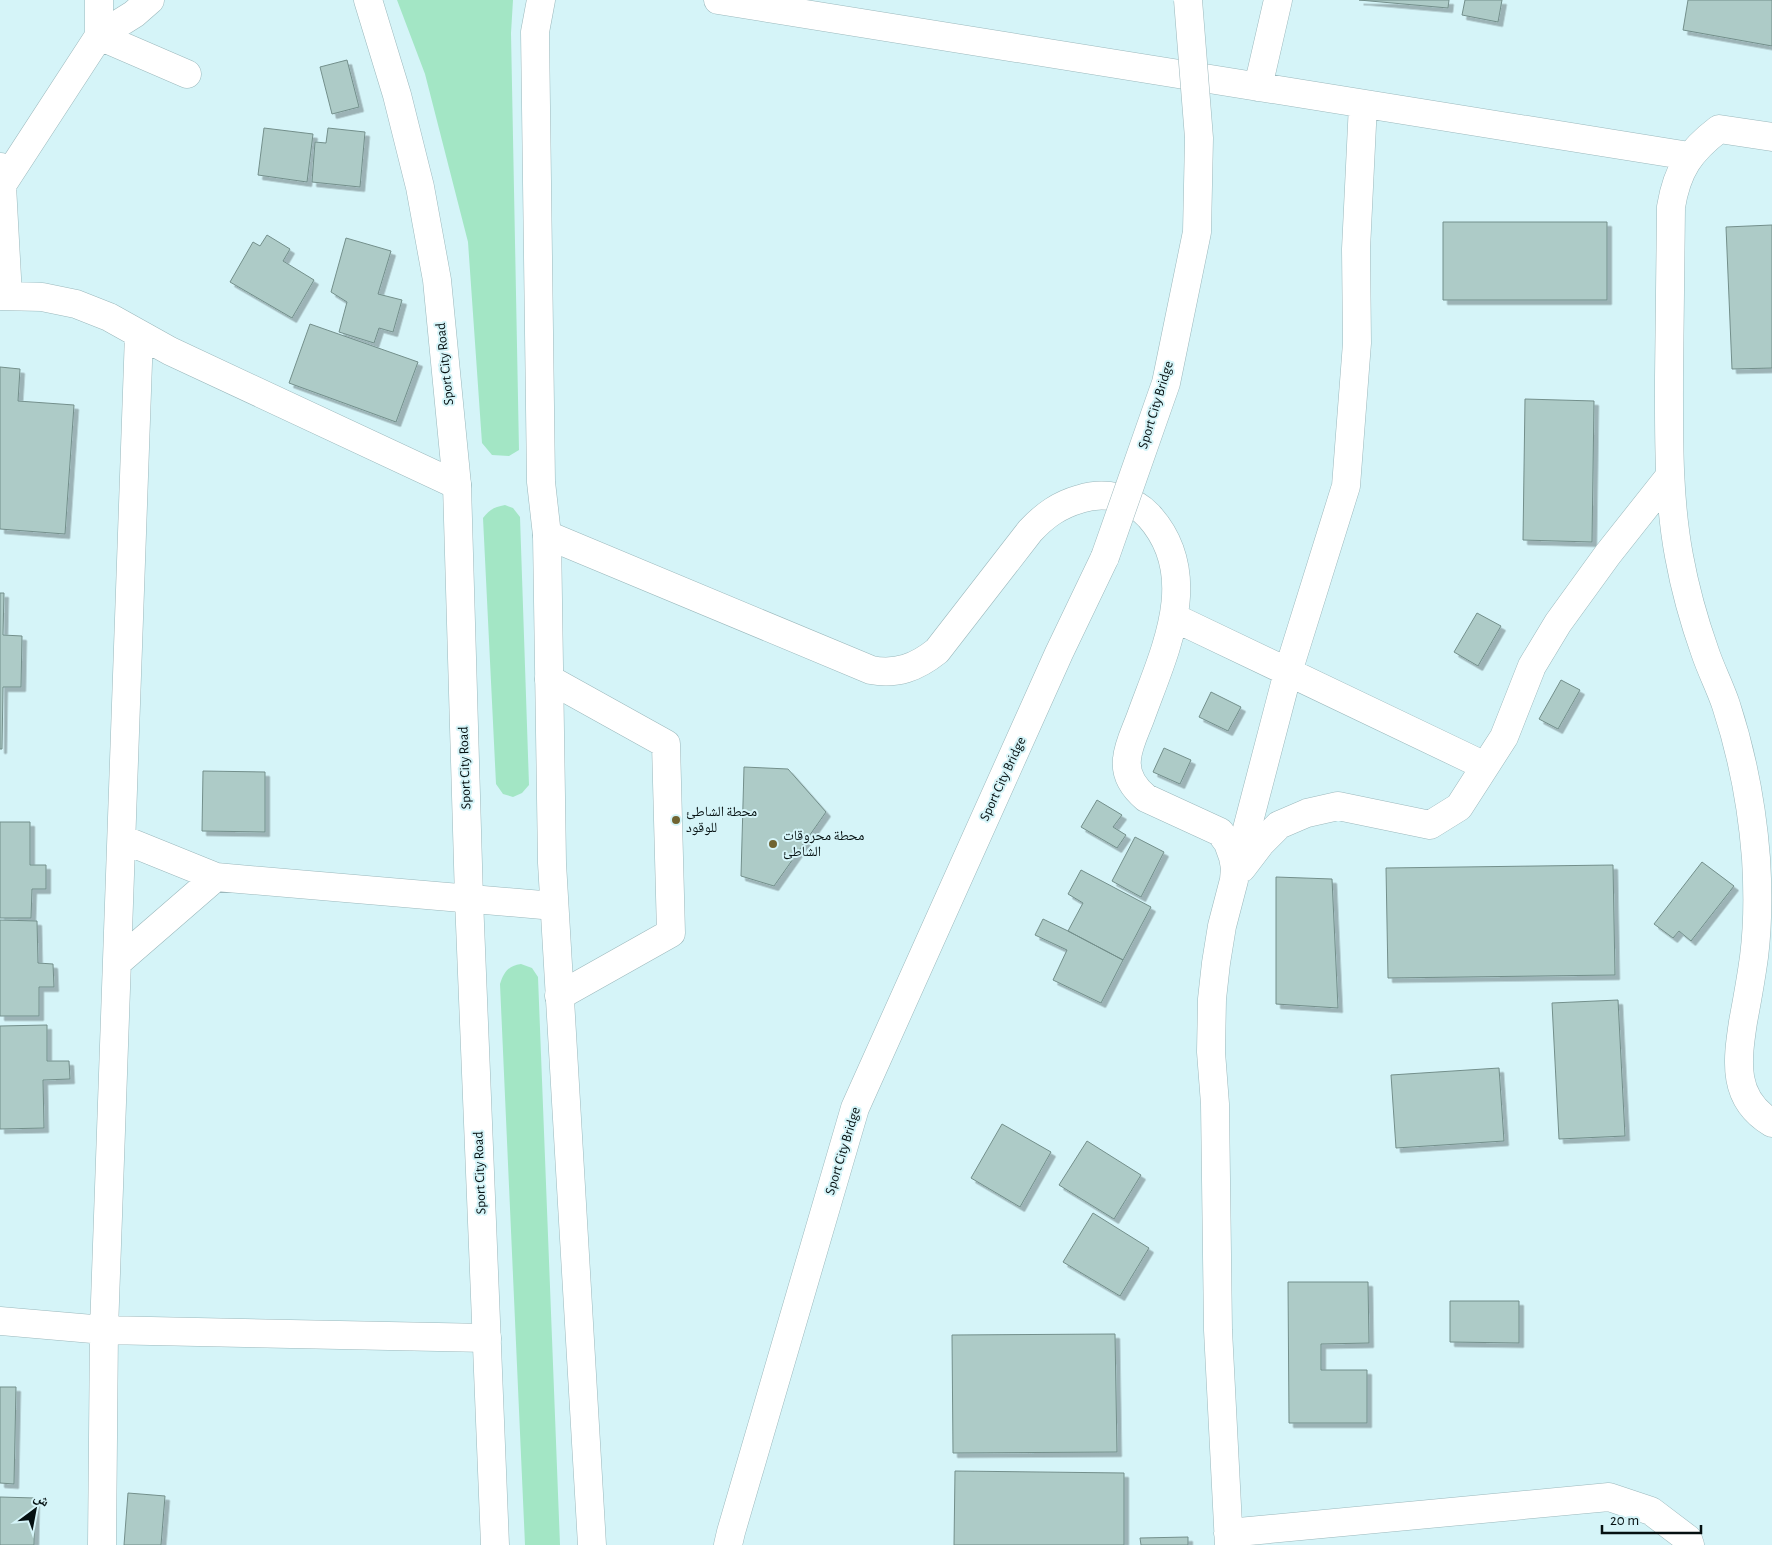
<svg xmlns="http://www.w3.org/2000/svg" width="1772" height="1545" font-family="'Alegreya Sans','Noto Naskh Arabic',sans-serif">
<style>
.green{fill:#a3e6c5}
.building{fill:#adcbc7;stroke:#738f8b;filter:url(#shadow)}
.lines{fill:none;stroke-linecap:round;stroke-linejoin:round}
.minor-casing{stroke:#9bb8bc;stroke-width:29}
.major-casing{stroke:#9bb8bc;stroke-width:29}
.minor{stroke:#fff;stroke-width:28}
.major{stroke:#fff;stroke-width:28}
.major-bridge-casing{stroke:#9bb8bc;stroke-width:29;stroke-linecap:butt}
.major-bridge{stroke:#fff;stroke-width:28}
.poi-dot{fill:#706431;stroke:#d5f4f8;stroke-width:2}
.labels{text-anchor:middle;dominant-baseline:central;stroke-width:4;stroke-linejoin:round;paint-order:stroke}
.street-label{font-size:14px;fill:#051011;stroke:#d5f4f8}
.poi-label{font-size:14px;fill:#051011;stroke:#d5f4f8;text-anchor:start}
</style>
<defs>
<filter id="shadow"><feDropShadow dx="4.5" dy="4.5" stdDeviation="0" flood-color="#0004"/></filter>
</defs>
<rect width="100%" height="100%" fill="#d5f4f8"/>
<path class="green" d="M397 0H513L511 33 519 450 509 456 492 455 482 443 468 242 425 74Z
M505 505 513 508 520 517 529 785 522 793 513 797 503 794 496 784 483 518C489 510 494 507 505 505Z
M521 964 532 968 538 977 560 1545H525L500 984C504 972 508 966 521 964Z"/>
<path class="building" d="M1359 0H1449L1448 8Z
M1465 0H1502L1498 22 1462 15Z
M1688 0H1772V46L1683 30Z
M347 60 359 107 332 114 320 67Z
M264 128 313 134 307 182 258 175Z
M328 128 365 132 360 187 312 182 315 142 326 143Z
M1443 222H1607V300H1443Z
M1772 225V368L1732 369 1726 227Z
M267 235 290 249 283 261 314 280 292 318 230 282 253 242 260 246Z
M346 238 391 251 378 294 402 300 393 332 379 328 374 343 339 332 347 302 331 292Z
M310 324 418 362 396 422 289 383Z
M0 367 20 369 18 401 74 405 65 534 0 529Z
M1525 399 1594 401 1592 542 1523 540Z
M0 593H4L3 635 22 636 21 687H3L2 749H0Z
M1477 613 1501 626 1478 666 1454 652Z
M1561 680 1580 690 1558 729 1539 719Z
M1211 692 1241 707 1228 731 1199 717Z
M1164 748 1191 760 1180 784 1153 772Z
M744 767 788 769 826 812 774 886 741 876Z
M203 771 265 772V832L202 831Z
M1097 800 1122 815 1113 827 1126 835 1117 848 1081 827Z
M0 822H30V865H46V889H32L31 918H0Z
M1135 837 1164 852 1141 897 1112 881Z
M1702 862 1734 886 1691 941 1679 931 1673 938 1654 924Z
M1613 865 1615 975 1388 978 1386 868Z
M1081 870 1151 907 1123 960 1068 931 1083 903 1068 894Z
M1276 877 1332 879 1338 1008 1276 1004Z
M1043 919 1068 931 1123 960 1101 1003 1053 980 1067 950 1035 935Z
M0 920 37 921 38 963 53 964 54 987H39V1016H0Z
M1618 1000 1625 1136 1559 1139 1552 1003Z
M47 1025V1061H69L70 1079 43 1080 44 1128 0 1129V1026Z
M1499 1068 1504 1141 1396 1148 1391 1075Z
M1002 1124 1051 1152 1020 1207 971 1178Z
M1087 1141 1141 1175 1114 1219 1059 1185Z
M1093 1213 1149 1248 1120 1296 1063 1262Z
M1288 1282H1368L1369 1343 1321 1344V1370H1367V1423H1289Z
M1450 1301H1519V1343L1450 1342Z
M1115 1334 1117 1452 953 1453 952 1335Z
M0 1387H16L14 1484 0 1483Z
M955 1471 1124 1473V1545H954Z
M128 1493 165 1496 161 1545H124Z
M0 1497 35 1498 34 1545H0Z
M1188 1537V1545H1141L1140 1538Z"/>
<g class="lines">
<defs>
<path id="minor" d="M99 0V36L187 74
M718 0 1689 156
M1258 87 1278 0
M1772 137 1719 129C1690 151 1677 170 1671 207 1670 264 1670 320 1669 377 1669 437 1668 497 1679 556 1685 589 1694 621 1705 652 1711 670 1720 687 1726 705 1742 754 1752 806 1756 858 1758 890 1758 925 1754 957 1751 979 1747 1001 1743 1022 1737 1062 1732 1099 1772 1123
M1 167 8 296
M2 185 99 36 134 14 150 0
M0 296 42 297 76 304 109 317 170 351 457 485
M547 535 871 670C897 675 917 667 937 651L1030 531C1045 515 1059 505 1080 499 1105 491 1131 497 1149 516 1203 576 1164 652 1141 716 1136 730 1128 745 1127 759 1125 776 1134 788 1146 798L1220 832 1228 843 1233 857 1235 868 1234 880 1222 926 1216 963 1212 999 1211 1052 1215 1104 1218 1330 1229 1545
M1175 618 1485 766
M549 679 666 744 671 933 559 996
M122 839 216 877 554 906
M1242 868 1261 843 1279 825 1307 813 1338 806 1430 825 1459 807 1504 737 1532 666 1558 623 1608 554 1669 477
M1236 871 1288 672 1346 486 1357 343 1356 249 1363 104
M118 962 216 877
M0 1321 104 1330 487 1338
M1228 1533 1609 1497 1651 1511 1688 1539 1690 1545
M102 1545 104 1330 139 334"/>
<path id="major" d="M368 0 397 95 420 187 437 280 457 485 469 899 495 1545
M541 0 535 32 541 482 547 535 552 863 592 1545
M728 1545 731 1532 855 1108 1059 653 1105 557"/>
</defs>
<use href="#minor" class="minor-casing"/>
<use href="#major" class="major-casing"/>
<use href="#minor" class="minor"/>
<use href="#major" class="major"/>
<defs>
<path id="major-bridge" d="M1105 557 1166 383 1197 232 1199 138 1188 0"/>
</defs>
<use href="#major-bridge" class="major-bridge-casing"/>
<use href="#major-bridge" class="major-bridge"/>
</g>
<g class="poi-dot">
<circle cx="676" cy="820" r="5"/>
<circle cx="773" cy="844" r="5"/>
</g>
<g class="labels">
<g class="street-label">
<text transform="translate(445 364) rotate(-96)">Sport City Road</text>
<text transform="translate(1156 405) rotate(-73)">Sport City Bridge</text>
<text transform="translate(465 768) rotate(-92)">Sport City Road</text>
<text transform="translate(1003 779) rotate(-65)">Sport City Bridge</text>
<text transform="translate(843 1151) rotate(-73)">Sport City Bridge</text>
<text transform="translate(480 1173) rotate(-92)">Sport City Road</text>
</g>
<g class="poi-label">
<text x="686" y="812">محطة الشاطئ<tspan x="686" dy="16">للوقود</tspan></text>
<text x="783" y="836">محطة محروقات<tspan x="783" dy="16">الشاطئ</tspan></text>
</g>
</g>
<g transform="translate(35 1510) rotate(32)" stroke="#d5f4f8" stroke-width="4" paint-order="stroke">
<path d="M0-4L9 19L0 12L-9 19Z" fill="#051011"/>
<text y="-8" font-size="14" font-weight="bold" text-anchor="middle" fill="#051011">ش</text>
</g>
<path d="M1602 1525v8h99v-8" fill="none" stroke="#051011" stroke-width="2.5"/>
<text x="1610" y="1525" font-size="15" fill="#051011" stroke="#d5f4f8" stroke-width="4" paint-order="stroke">20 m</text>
</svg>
